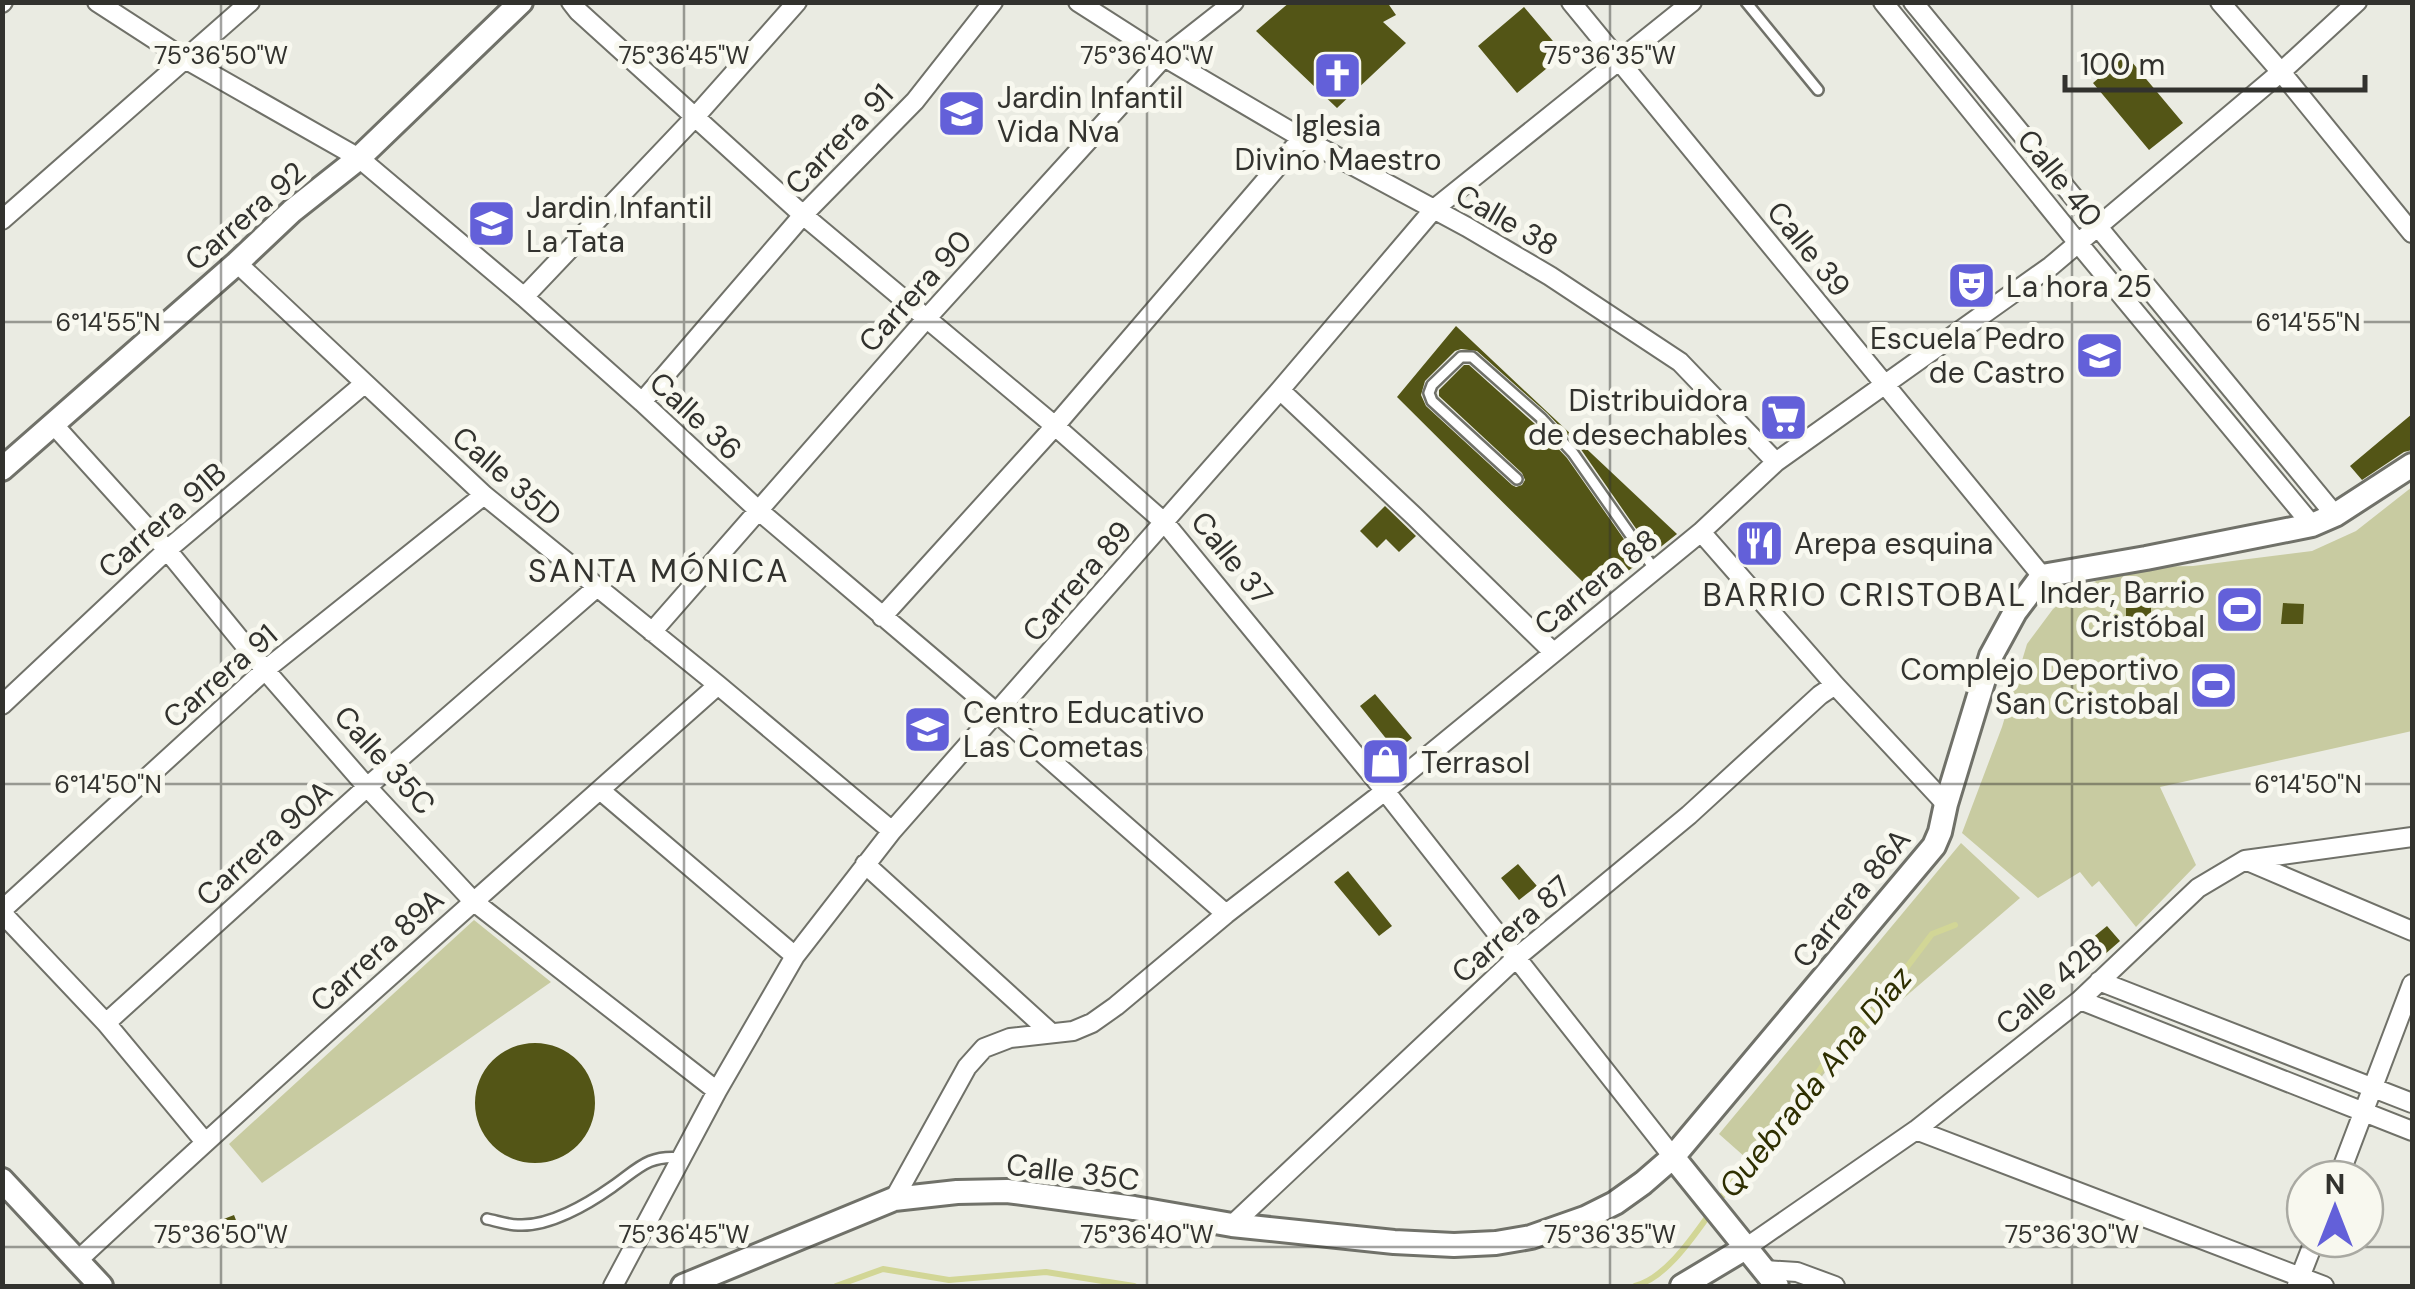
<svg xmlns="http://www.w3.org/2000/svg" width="2415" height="1289" font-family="'DM Sans',sans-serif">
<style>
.green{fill:#c8cba1}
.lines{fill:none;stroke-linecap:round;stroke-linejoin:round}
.stream{stroke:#d2d696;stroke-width:6}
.building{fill:#535516}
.service-casing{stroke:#707169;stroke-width:14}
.minor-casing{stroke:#707169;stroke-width:22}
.tertiary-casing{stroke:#707169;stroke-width:28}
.service{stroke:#fff;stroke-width:9}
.minor{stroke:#fff;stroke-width:18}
.tertiary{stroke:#fff;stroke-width:22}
.ticks{fill:none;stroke:#32322e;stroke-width:2.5;stroke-opacity:0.45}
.labels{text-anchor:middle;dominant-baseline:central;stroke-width:10;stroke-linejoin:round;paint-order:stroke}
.poi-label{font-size:30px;fill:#32322e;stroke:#f8f8ef;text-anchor:start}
.street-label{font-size:30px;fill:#32322e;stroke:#f8f8ef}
.neighbourhood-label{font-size:32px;letter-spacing:2.5px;fill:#32322e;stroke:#f8f8ef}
.water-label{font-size:32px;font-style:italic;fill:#2e2f00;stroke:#f8f8ef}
.ticks-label{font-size:25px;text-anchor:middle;fill:#32322e;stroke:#f8f8ef;stroke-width:10;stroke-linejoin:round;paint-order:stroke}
</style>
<rect width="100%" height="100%" fill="#eaebe2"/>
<path class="green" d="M2412 487V731L2160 787 2196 865 2136 927 2099 881 2092 887 2080 872 2038 898 1962 833 2002 727 2027 644 2053 609 2080 588 2117 572 2143 567 2193 566 2312 551 2356 531Z
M1961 843 2020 898 1839 1054 1754 1165 1719 1134Z
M474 920 551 982 262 1183 229 1144Z"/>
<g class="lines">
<path class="stream" d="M1718 1202 1741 1169 1790 1113 1835 1048 1872 1013 1932 934 1955 925
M836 1286 883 1269 949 1280 1046 1272 1134 1286
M1635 1286C1666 1278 1693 1237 1711 1212"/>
</g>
<path class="building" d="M1290 2H1387L1396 15 1383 22 1406 43 1337 108 1256 31Z
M1524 7 1564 54 1517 93 1478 46Z
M2126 55 2183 123 2149 150 2093 83Z
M1456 326 1677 534 1653 553 1580 448 1547 413 1477 351 1461 349 1455 351 1425 381 1421 395 1426 406 1512 485 1516 487 1522 485 1525 480 1522 473 1439 396V390L1464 365H1469L1535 424 1567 458 1640 562 1596 595 1397 397Z
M2412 414V450L2404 452 2362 480 2350 466Z
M1385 506 1416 536 1399 552 1386 539 1377 548 1360 531Z
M2283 603 2304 604 2303 624H2281Z
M2126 604H2151V638H2126Z
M1375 694 1412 738 1396 751 1360 706Z
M1518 864 1537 886 1519 900 1501 878Z
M1348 871 1392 926 1379 936 1334 882Z
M2107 926 2120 941 2104 955 2091 939Z
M475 1103a60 60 0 1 1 120 0a60 60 0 1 1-120 0Z
M234 1215 243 1238 225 1245 216 1222Z"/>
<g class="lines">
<defs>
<path id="service" d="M1746 2 1818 90
M1517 479 1432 401 1429 393 1432 385 1461 357H1472L1541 418 1573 453 1655 570
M487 1219C497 1221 508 1225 518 1225 549 1227 588 1204 612 1187 638 1169 648 1154 682 1158"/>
<path id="minor" d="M97 2 185 59 359 158 524 297 642 402 758 510 997 713 1226 914
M571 2 578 11 803 215 1055 426 1165 523 1385 791 1673 1157
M1078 2 1164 57 1302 138 1467 227 1550 276 1680 362 1776 462
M1571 2 2042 576
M1883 2 2078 243 2312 525
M1913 2 2335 515
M2220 2 2281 72 2412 233
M2 3 3 2
M2 220 250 2
M237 263 484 495 718 685 892 831
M524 297 695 117 797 2
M1280 390 1414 516 1553 652
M642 402 803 215 915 101 993 2
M53 424 167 550 265 670 367 787 473 901 717 1091
M1701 532 1835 685 1946 804
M882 617 1055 426 1302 138
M652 632 926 319 1164 57 1234 2
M2 705 167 550 364 384
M600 790 795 956
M2245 860 2412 931
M865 864 1050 1032
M2 910 265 670 484 495
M2 913 106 1023 205 1142
M2099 981 2412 1103
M2080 1000 2412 1131
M106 1023 367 787 596 588
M1916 1130 2324 1286
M2338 1179 2412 984
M894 1199 967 1067 984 1048 1010 1038 1073 1031 1092 1023 1116 1006 1226 914 1385 791 1701 532 1776 462 2051 266 2281 72 2357 2
M1232 1225 1516 958 1689 815 1820 695 1835 685
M1747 1247 1916 1130 2080 1000 2198 888 2245 860 2412 837
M77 1261C287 1065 503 876 718 685
M1764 1270 1797 1272 1835 1286
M2297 1285 2315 1239
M613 1286 717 1091 795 956 892 831 1280 390 1434 209 1692 2"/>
<path id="tertiary" d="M2 469 237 263 292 211 359 158 521 2
M1673 1157 1777 1286
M2 1180 101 1286
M683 1286 894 1199 957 1192 1007 1191 1134 1208 1232 1225 1394 1242 1454 1245 1496 1243 1531 1237 1585 1218 1615 1203 1643 1183 1673 1157 1934 846 1940 832 1946 804 1991 656 2015 612 2042 576 2146 558 2312 525 2335 515 2412 465
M1682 1286 1747 1247"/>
</defs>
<use href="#service" class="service-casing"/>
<use href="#minor" class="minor-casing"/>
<use href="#tertiary" class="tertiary-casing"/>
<use href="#service" class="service"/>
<use href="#minor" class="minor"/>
<use href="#tertiary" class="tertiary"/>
</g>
<path class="ticks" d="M221 2V1286M684 2V1286M1147 2V1286M1610 2V1286M2072 2V1286M2 322H2412M2 784H2412M2 1247H2412"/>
<defs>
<symbol id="church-square" viewBox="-11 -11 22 22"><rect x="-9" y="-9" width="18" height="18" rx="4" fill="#6360d9" stroke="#f8f8ef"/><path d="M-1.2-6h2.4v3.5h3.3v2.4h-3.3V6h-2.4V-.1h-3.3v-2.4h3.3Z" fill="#fff"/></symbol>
<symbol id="school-square" viewBox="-11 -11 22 22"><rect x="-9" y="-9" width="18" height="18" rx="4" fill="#6360d9" stroke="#f8f8ef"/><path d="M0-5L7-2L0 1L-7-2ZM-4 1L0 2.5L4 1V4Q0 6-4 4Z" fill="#fff"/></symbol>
<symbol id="theatre-square" viewBox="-11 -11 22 22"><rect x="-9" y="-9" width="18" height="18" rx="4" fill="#6360d9" stroke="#f8f8ef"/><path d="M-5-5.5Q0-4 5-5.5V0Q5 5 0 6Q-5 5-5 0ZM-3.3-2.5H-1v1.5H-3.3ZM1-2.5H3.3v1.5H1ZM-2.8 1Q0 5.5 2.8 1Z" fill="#fff"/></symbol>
<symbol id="supermarket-square" viewBox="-11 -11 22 22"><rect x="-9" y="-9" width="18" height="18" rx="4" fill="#6360d9" stroke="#f8f8ef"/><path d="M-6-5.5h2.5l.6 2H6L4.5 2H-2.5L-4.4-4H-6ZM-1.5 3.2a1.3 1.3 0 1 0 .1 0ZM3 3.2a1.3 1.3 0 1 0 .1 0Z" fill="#fff"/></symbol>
<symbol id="restaurant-square" viewBox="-11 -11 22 22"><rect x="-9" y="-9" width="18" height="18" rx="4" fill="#6360d9" stroke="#f8f8ef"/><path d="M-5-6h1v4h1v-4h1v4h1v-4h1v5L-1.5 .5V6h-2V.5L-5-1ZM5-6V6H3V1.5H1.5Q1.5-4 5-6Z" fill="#fff"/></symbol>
<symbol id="stadium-square" viewBox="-11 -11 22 22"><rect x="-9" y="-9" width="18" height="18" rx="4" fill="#6360d9" stroke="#f8f8ef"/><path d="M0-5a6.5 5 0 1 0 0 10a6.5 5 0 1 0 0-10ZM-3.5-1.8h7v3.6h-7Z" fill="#fff"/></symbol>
<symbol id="shop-square" viewBox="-11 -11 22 22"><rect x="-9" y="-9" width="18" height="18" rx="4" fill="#6360d9" stroke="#f8f8ef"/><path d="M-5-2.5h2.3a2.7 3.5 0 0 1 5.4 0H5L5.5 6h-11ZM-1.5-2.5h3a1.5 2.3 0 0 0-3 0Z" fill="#fff"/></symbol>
</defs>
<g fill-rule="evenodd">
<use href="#church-square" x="1310" y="48" width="55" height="55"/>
<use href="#school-square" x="934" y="86" width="55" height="55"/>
<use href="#school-square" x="464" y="196" width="55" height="55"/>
<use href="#theatre-square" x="1944" y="258" width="55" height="55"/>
<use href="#school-square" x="2072" y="328" width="55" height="55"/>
<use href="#supermarket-square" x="1756" y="390" width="55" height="55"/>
<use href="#restaurant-square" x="1732" y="516" width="55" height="55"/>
<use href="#stadium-square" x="2212" y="582" width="55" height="55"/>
<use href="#stadium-square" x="2186" y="658" width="55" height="55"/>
<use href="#school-square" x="900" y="702" width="55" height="55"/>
<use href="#shop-square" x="1358" y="734" width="55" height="55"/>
</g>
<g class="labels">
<g class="poi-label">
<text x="997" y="97">Jardin Infantil<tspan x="997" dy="34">Vida Nva</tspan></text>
<text x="1338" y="125" text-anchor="middle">Iglesia<tspan x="1338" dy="34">Divino Maestro</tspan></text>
<text x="526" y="207">Jardin Infantil<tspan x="526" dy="34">La Tata</tspan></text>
<text x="2006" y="286">La hora 25</text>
<text x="2065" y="338" text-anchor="end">Escuela Pedro<tspan x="2065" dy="34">de Castro</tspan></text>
<text x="1748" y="400" text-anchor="end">Distribuidora<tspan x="1748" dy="34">de desechables</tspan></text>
<text x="1794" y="543">Arepa esquina</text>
<text x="2205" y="592" text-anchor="end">Inder, Barrio<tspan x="2205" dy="34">Cristóbal</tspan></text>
<text x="2179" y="669" text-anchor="end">Complejo Deportivo<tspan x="2179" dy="34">San Cristobal</tspan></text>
<text x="963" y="712">Centro Educativo<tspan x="963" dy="34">Las Cometas</tspan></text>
<text x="1421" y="762">Terrasol</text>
</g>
<g class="street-label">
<text transform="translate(839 139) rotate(-46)">Carrera 91</text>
<text transform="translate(2060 178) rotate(51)">Calle 40</text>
<text transform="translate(245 216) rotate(-41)">Carrera 92</text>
<text transform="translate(1507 220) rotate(30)">Calle 38</text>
<text transform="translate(1809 249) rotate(51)">Calle 39</text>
<text transform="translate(915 291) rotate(-48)">Carrera 90</text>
<text transform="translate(696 416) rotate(43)">Calle 36</text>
<text transform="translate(507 476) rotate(41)">Calle 35D</text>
<text transform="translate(162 520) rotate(-41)">Carrera 91B</text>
<text transform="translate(1232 558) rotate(51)">Calle 37</text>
<text transform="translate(1077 581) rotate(-49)">Carrera 89</text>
<text transform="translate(1596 582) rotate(-39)">Carrera 88</text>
<text transform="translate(220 676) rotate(-41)">Carrera 91</text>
<text transform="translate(385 760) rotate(48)">Calle 35C</text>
<text transform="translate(264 843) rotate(-42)">Carrera 90A</text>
<text transform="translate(1851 898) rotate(-51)">Carrera 86A</text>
<text transform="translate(1511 929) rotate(-41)">Carrera 87</text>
<text transform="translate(377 950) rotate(-42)">Carrera 89A</text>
<text transform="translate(2049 986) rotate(-41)">Calle 42B</text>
<text transform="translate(1073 1172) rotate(7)">Calle 35C</text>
</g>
<g class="neighbourhood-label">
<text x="659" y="571">SANTA MÓNICA</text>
<text x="1865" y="595">BARRIO CRISTOBAL</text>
</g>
<g class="water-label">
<text transform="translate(1815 1082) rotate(-51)">Quebrada Ana Díaz</text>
</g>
</g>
<g class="ticks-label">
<text x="221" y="64">75°36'50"W</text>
<text x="684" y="64">75°36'45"W</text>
<text x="1147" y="64">75°36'40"W</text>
<text x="1610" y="64">75°36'35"W</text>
<text x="108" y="331">6°14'55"N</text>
<text x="2308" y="331">6°14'55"N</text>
<text x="108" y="793">6°14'50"N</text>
<text x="2308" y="793">6°14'50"N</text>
<text x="221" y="1243">75°36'50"W</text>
<text x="684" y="1243">75°36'45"W</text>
<text x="1147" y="1243">75°36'40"W</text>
<text x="1610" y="1243">75°36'35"W</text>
<text x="2072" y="1243">75°36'30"W</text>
</g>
<rect width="2415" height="1289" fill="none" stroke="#32322e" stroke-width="10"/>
<g transform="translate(2335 1209)"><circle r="48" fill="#f8f8ef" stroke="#a9a9a2" stroke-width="2.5"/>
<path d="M0-8L18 38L0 25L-18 38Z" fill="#6360d9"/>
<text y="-15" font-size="28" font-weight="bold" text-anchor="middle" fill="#32322e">N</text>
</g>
<path d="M2065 75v15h300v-15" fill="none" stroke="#32322e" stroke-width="5"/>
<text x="2080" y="75" font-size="30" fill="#32322e" stroke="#f8f8ef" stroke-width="8" paint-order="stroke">100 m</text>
</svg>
